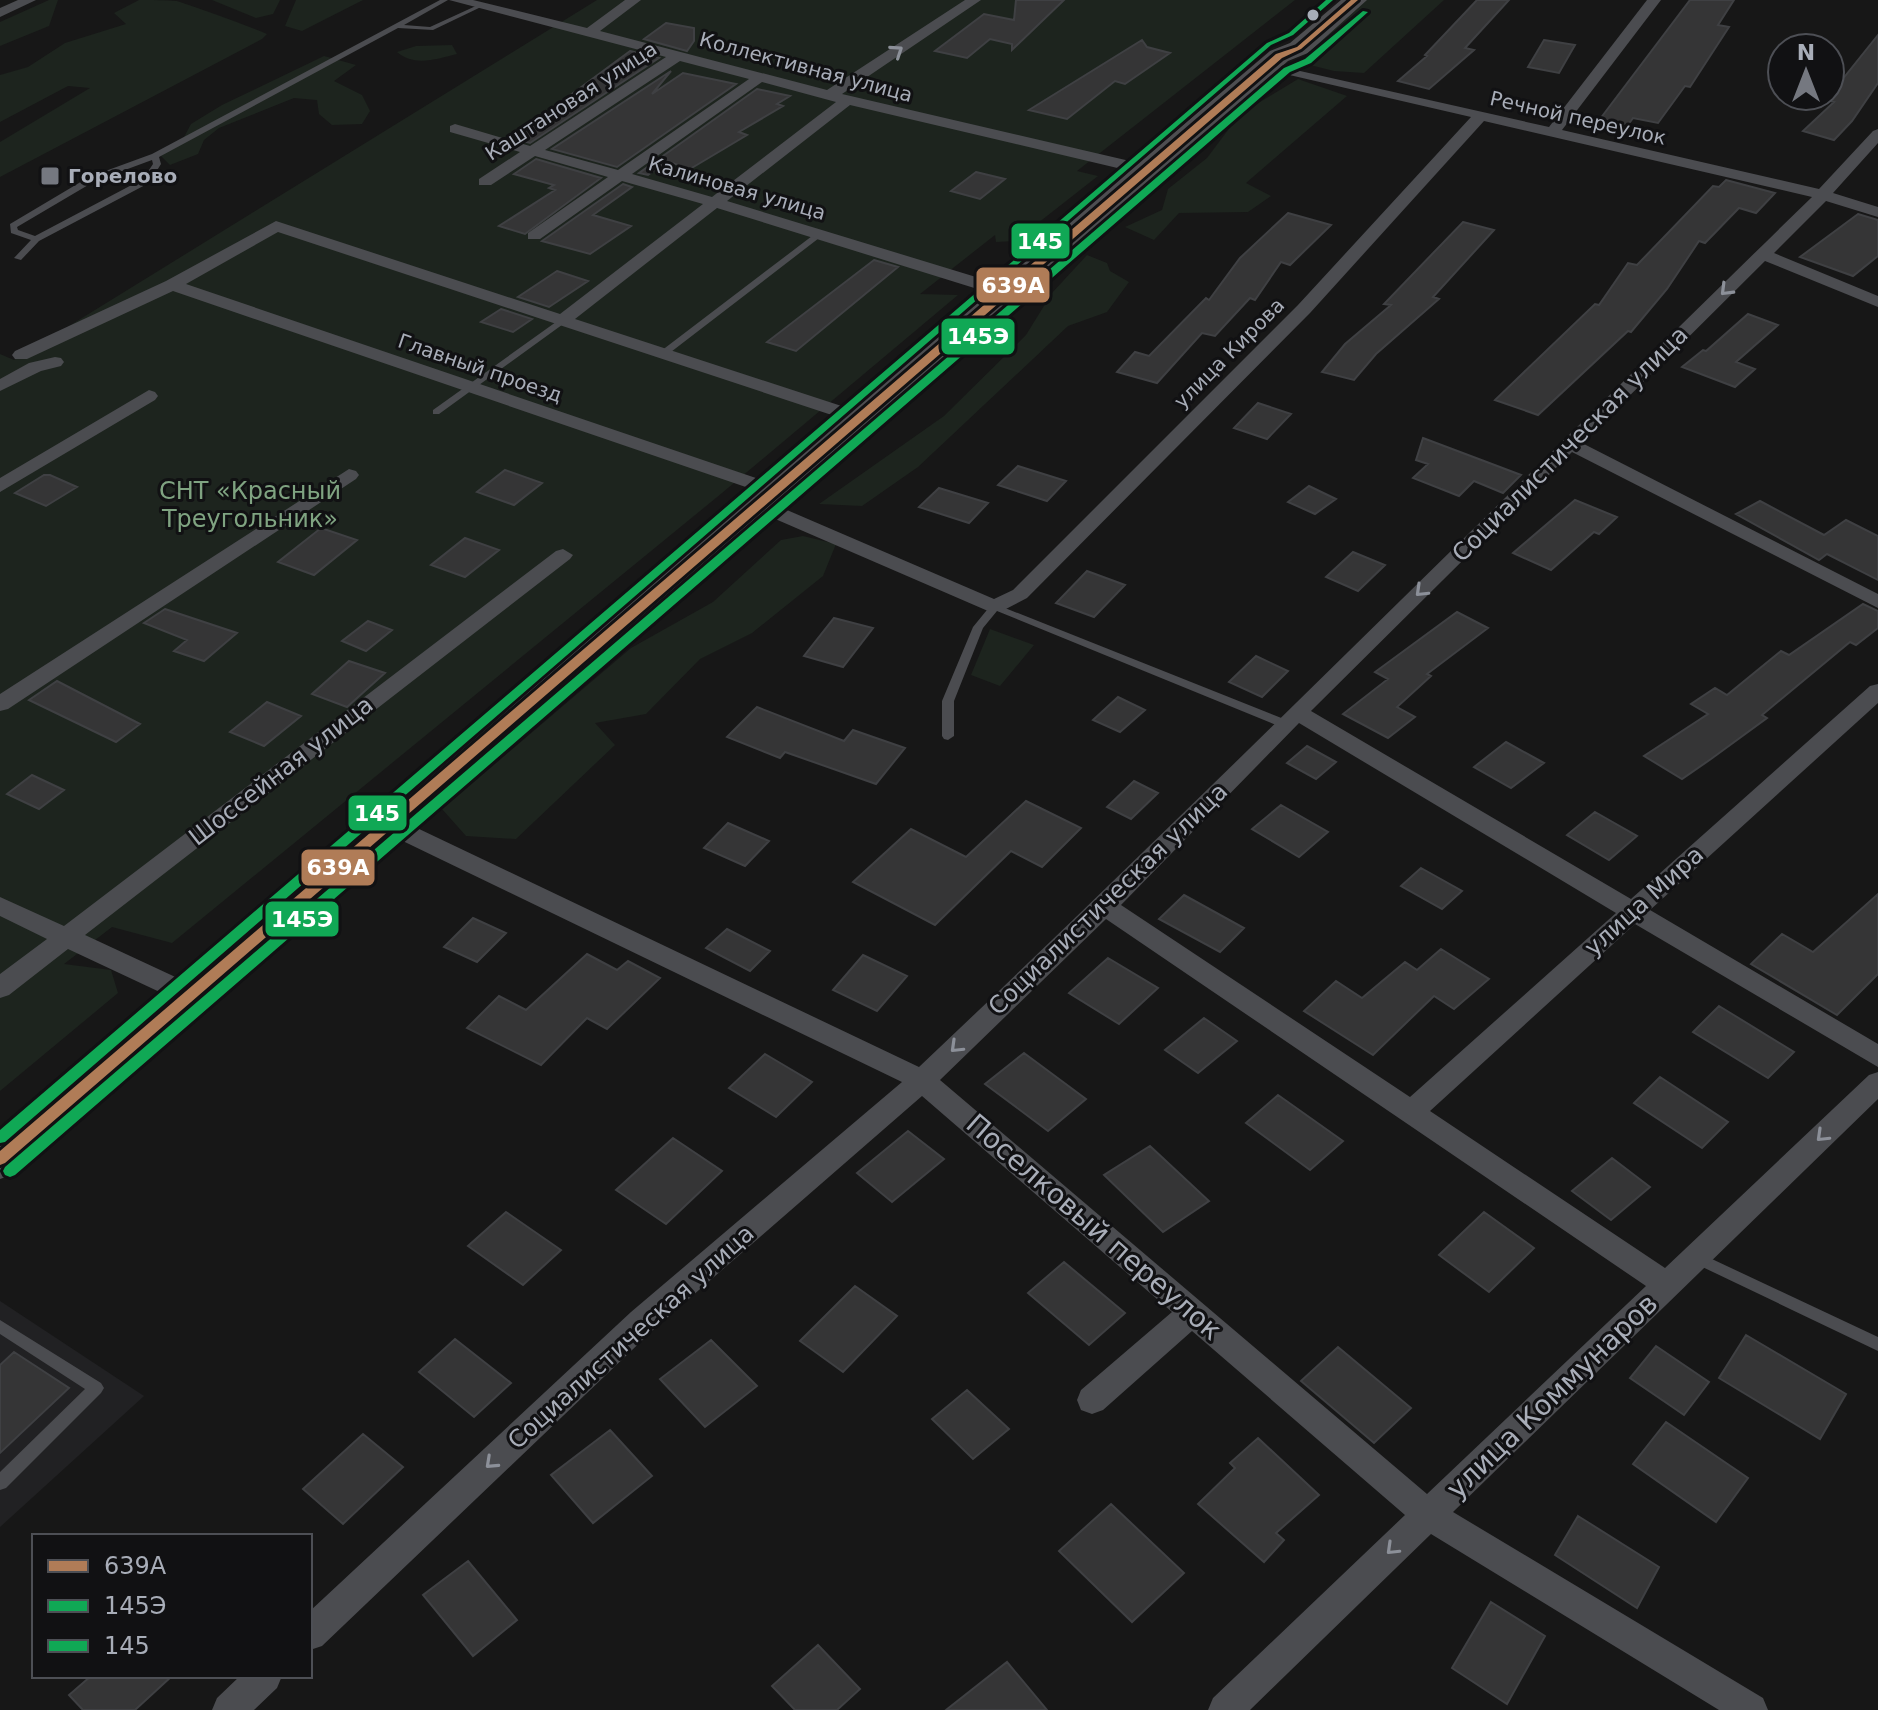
<svg xmlns="http://www.w3.org/2000/svg" width="1878" height="1710" font-family="'DejaVu Sans',sans-serif">
<style>
.built{fill:#212123}
.green{fill:#1d241e}
.building{fill:#353536;stroke:#3f4043;stroke-width:2}
.lines{fill:none;stroke-linecap:round;stroke-linejoin:round}
.lane{fill:#4b4c50;fill-rule:evenodd}
.street{fill:#4b4c50;fill-rule:evenodd}
.highway{fill:#4e4e51;fill-rule:evenodd}
.bus-1-casing{stroke:#111113;stroke-width:6}
.bus-2-casing{stroke:#111113;stroke-width:6}
.bus-3-casing{stroke:#111113;stroke-width:6}
.bus-1{fill:#b07c57;fill-rule:evenodd}
.bus-2{fill:#10a855;fill-rule:evenodd}
.bus-3{fill:#10a855;fill-rule:evenodd}
.oneway{stroke:#8c9099}
.bus-dot{fill:#a8adb8;stroke:#111113;stroke-width:3}
.poi-dot{fill:#757880;stroke:#111113;stroke-width:3}
.labels{text-anchor:middle;dominant-baseline:central;stroke-width:6;stroke-linejoin:round;paint-order:stroke}
.far-street-label{font-size:20px;fill:#a8adb8;stroke:#111113}
.far-poi-label{font-size:20px;font-weight:bold;fill:#a8adb8;stroke:#111113;text-anchor:start}
.street-label{font-size:24px;fill:#a8adb8;stroke:#111113}
.park-label{font-size:24px;fill:#7fa381;stroke:#111113}
.near-street-label{font-size:28px;fill:#a8adb8;stroke:#111113}
.line-badge{stroke:#111113;stroke-width:3}
.badge-label{font-size:22px;text-anchor:middle;font-weight:bold;fill:#fff}
</style>
<rect width="100%" height="100%" fill="#171717"/>
<path class="built" d="M0 1301 144 1396 0 1527Z"/>
<path class="green" d="M49 0H58L49 26 0 46V22Z
M139 0C151 0 167 0 177 1 207 11 238 22 267 34L262 39 0 177V142L90 88 68 86 0 122V75L28 67 65 43 126 24 114 13Z
M212 0H280L273 14 256 18Z
M296 0H363L302 31 285 26Z
M597 0H1295L1077 171 1098 176 1015 241 996 242 995 235 920 294 958 295 722 493 172 943 112 927 64 964 111 970 118 993 0 1091V354L14 360Z
M1366 0H1444L1364 73 1334 71 1310 65 1305 53Z
M452 45 457 54C437 59 414 67 397 52L416 46Z
M324 56 356 65 334 81 362 95 370 111 362 124 332 125 319 114 317 100 294 98 219 128 204 140 198 154 170 165 161 156 183 139 191 124 222 105Z
M1298 79 1347 96 1246 183 1271 196 1248 212 1179 213 1154 240 1125 227 1162 210 1168 189 1207 158 1240 114Z
M1087 255 1107 263 1110 271 1129 282 1107 312 1068 326 918 467 862 506 819 504 944 416 1026 335 1052 293Z
M803 536 836 544 823 576 752 633 700 659 646 714 595 723 615 745 516 839 466 836 442 809 631 648 713 602 781 540Z
M990 629 1034 645 1000 686 971 675Z"/>
<path class="building" d="M1016 0H1064L1012 50V44L990 39 967 58 935 51 984 14 1014 20Z
M1477 0H1509L1465 48 1474 50 1429 89 1398 81 1427 56 1425 55Z
M1690 0H1734L1718 25 1729 27 1690 87 1685 86 1658 123 1633 118 1628 125 1600 119Z
M666 23 694 28V41L687 51 644 39Z
M1878 35V83L1852 121 1834 140 1803 131 1834 102 1826 100Z
M1142 40 1147 47 1170 53 1125 84 1115 81 1067 119 1029 110Z
M1544 40 1575 45 1559 73 1528 67Z
M630 51 659 58 530 143 508 137 574 99 568 97Z
M671 71 652 94 683 73 736 84 617 167 552 149Z
M757 89 790 96 777 104 783 106 739 132 747 135 690 169 667 161 648 175 639 173Z
M536 159 601 178 525 234 499 226 555 190 549 188 554 185 514 174Z
M976 172 1005 179 980 199 951 191Z
M1726 180 1775 193 1756 213 1739 208 1705 243 1699 241 1667 289 1631 332 1628 331 1538 415 1495 400 1595 304 1599 305 1628 263 1637 265 1713 186 1719 187Z
M623 184 632 187 593 215 631 226 590 254 542 241Z
M1288 213 1331 225 1290 265 1281 262 1255 300 1250 298 1215 336 1202 333 1157 383 1117 372 1135 352 1149 356 1206 298 1209 300 1240 258Z
M1858 214 1878 220V256L1853 276 1800 257Z
M1463 222 1494 230 1433 297 1439 299 1376 354 1354 380 1322 372 1345 344 1391 305 1384 304Z
M874 260 898 267 796 351 767 342Z
M557 271 588 281 549 307 518 297Z
M501 309 532 319 513 332 481 322Z
M1748 314 1778 325 1736 362 1755 369 1735 387 1682 367 1703 350 1706 351Z
M1258 403 1291 414 1267 439 1234 428Z
M1423 438 1492 464 1521 475 1503 493 1474 481 1459 496 1413 478 1428 464 1416 460Z
M1018 466 1066 481 1047 501 998 485Z
M505 470 542 483 514 505 477 492Z
M44 475H50L77 487 46 506 15 493Z
M1309 486 1336 499 1315 514 1288 502Z
M939 488 988 503 969 523 919 507Z
M1575 500 1617 517 1599 534 1594 532 1551 570 1513 553Z
M1760 501 1824 535 1846 520 1878 536V580L1827 554 1819 560 1736 514Z
M321 528 357 540 314 575 278 562Z
M465 538 499 550 465 577 431 565Z
M1353 552 1385 565 1358 591 1326 577Z
M1087 571 1125 585 1094 617 1056 603Z
M1863 604 1878 611V628L1856 645 1850 642 1762 715 1767 718 1711 759 1682 779 1644 756 1708 714 1691 704 1715 688 1727 695 1781 651 1789 655Z
M165 609 237 633 204 661 174 651 187 640 144 623Z
M1457 612 1488 628 1427 674 1431 676 1397 707 1415 717 1388 738 1343 714 1388 679 1375 672Z
M834 618 873 628 843 667 804 656Z
M368 621 392 630 366 651 342 641Z
M1256 656 1288 671 1262 697 1229 682Z
M349 661 385 673 347 707 312 694Z
M57 681 140 724 116 742 29 700Z
M1118 697 1145 710 1120 732 1093 720Z
M267 702 301 716 264 746 230 732Z
M757 707 844 741 853 730 905 748 876 784 785 752 780 758 727 737Z
M1506 742 1544 763 1511 788 1474 767Z
M1307 746 1336 762 1316 779 1287 763Z
M32 775 64 790 39 809 7 794Z
M1134 781 1158 793 1131 819 1107 807Z
M1026 801 1081 828 1042 867 1011 851 935 925 853 882 911 829 966 857Z
M1281 805 1328 832 1299 857 1252 829Z
M1595 812 1637 836 1609 860 1567 835Z
M728 823 769 841 745 866 704 848Z
M1421 868 1462 891 1442 909 1401 886Z
M1878 894V974L1837 1015 1751 964 1782 934 1813 952Z
M1184 895 1244 928 1220 952 1159 919Z
M473 918 506 933 477 962 444 947Z
M727 929 770 951 750 971 706 948Z
M1441 949 1489 979 1454 1009 1434 996 1373 1055 1304 1011 1336 981 1362 998 1405 962 1417 970Z
M587 954 617 970 628 961 660 978 607 1029 587 1018 541 1065 467 1028 499 996 526 1010Z
M863 955 907 976 877 1011 833 990Z
M1108 958 1158 988 1119 1024 1069 993Z
M1719 1006 1794 1052 1768 1078 1693 1032Z
M1204 1018 1237 1041 1198 1073 1165 1050Z
M1024 1053 1086 1099 1048 1131 985 1084Z
M765 1054 812 1082 776 1117 729 1088Z
M1660 1077 1728 1122 1702 1148 1634 1103Z
M1278 1095 1343 1141 1310 1170 1246 1123Z
M908 1131 944 1159 892 1202 857 1173Z
M673 1138 722 1171 666 1224 616 1190Z
M1150 1146 1209 1201 1163 1232 1104 1175Z
M1612 1158 1650 1187 1611 1220 1572 1191Z
M506 1212 561 1250 523 1285 468 1246Z
M1484 1212 1534 1248 1489 1292 1439 1255Z
M1064 1262 1125 1313 1089 1345 1028 1293Z
M855 1286 897 1316 843 1372 800 1341Z
M1746 1335 1846 1394 1820 1439 1719 1378Z
M455 1339 511 1383 474 1417 419 1372Z
M711 1340 757 1386 705 1427 660 1379Z
M1656 1346 1709 1382 1684 1415 1630 1378Z
M1338 1347 1411 1408 1374 1443 1301 1381Z
M14 1352 69 1388 0 1453V1365Z
M967 1390 1009 1429 973 1459 932 1419Z
M1666 1422 1748 1478 1716 1522 1633 1464Z
M610 1430 652 1476 593 1523 551 1475Z
M363 1434 403 1467 343 1524 303 1489Z
M1258 1438 1319 1495 1276 1533 1284 1540 1264 1562 1198 1504 1235 1468 1230 1463Z
M1111 1504 1184 1573 1132 1622 1059 1551Z
M1578 1516 1659 1567 1637 1608 1555 1555Z
M468 1561 517 1620 473 1656 423 1595Z
M1491 1602 1545 1636 1507 1704 1452 1668Z
M818 1645 860 1689 837 1710H795L772 1686Z
M1007 1662 1047 1710H946Z
M91 1676H172L135 1710H83L69 1695Z"/>
<g class="lines">
<path class="lane" d="M440 0H448L404 25 430 27 478 5 483 6 433 30 398 28 159 157 161 164 149 183 39 241 21 260 14 258 31 240 11 233 10 224 89 177 152 154ZM152 160 153 164 143 179 35 236 18 230 17 227 95 181Z
M816 233 823 235 667 355H661V351Z
M563 317 566 318V322L439 414H433V410Z
M995 604 1289 721 1291 724 1289 727H1281L997 611 983 628 954 701V736L948 740 944 739 942 736V701L973 627 991 605Z
M1697 1252 1878 1337V1351L1692 1262 1690 1258 1692 1254Z
M0 1320 101 1383 104 1388 101 1393 6 1488 0 1490V1472L85 1389 0 1334Z"/>
<path class="street" d="M18 0H36L0 17V8Z
M449 0H473L587 28 625 0H641L600 31 827 90 965 0H981L842 94 1147 165 1155 170 1147 175 850 105 727 201 1012 288 1015 292 1012 296H1000L717 208 575 319 866 414 868 418 859 424 278 232 186 284 782 487 785 491 782 495 775 497 173 291 27 359H15L12 355 15 351 166 281 276 221 560 314 703 204 622 181 540 239H528V233L608 177 535 156 491 185H479V179L520 152 450 132V126L455 124 530 146 666 57ZM680 61 749 79 618 170 545 150ZM762 82 836 102 712 197 632 174Z
M1647 0H1661L1562 130 1819 189 1873 131 1878 129V143L1833 193 1878 207V217L1826 201 1774 253 1878 296V307L1765 261 1582 443 1878 594V608L1572 452 1311 711 1631 899 1870 686 1878 684V703L1650 910 1878 1044V1067L1635 924 1430 1111 1665 1268 1869 1075 1878 1072V1099L1453 1512 1763 1698 1768 1710H1719L1431 1534 1250 1710H1208L1213 1698 1405 1515 1192 1331 1103 1410 1092 1414 1081 1410 1077 1400 1081 1390 1172 1312 922 1096 653 1330 322 1646 310 1650V1611L631 1312 902 1082 380 830 376 824 380 818H396L919 1067C1220 782 1514 487 1812 197L1484 121 1310 313 1027 598 1002 611H988L752 509 749 505 759 499 766 501 994 599 1013 590 1298 305 1471 117 1264 69V63L1549 127ZM1299 723 1616 913 1410 1097 1121 905ZM1106 919 1646 1286 1427 1494 940 1080Z
M55 357 61 358 64 362 61 366 41 371 0 391V379L29 363Z
M149 390 155 392 158 396 155 400 0 492V478Z
M349 469 356 471 359 475 356 479 8 709 0 711V694Z
M563 549 573 555 570 559 85 935 199 988 203 995 199 1002 190 1005 181 1002 68 949 9 995 0 998V974L47 939 0 916V897L64 926 556 551Z
M240 1676H282L277 1688 254 1710H212L217 1698Z"/>
<path class="highway" d="M1341 0H1367L1308 53 1288 61 17 1173 0 1179V1131L1270 51 1290 43Z"/>
<defs>
<path id="bus-1" d="M1351 0H1358L1301 49 1282 58 5 1163 0 1165V1151L1276 54 1297 47Z"/>
<path id="bus-2" d="M1363 11 1368 12 1311 63 1290 72 15 1175 10 1177 5 1175 3 1171 5 1167 1284 68 1305 59Z"/>
<path id="bus-3" d="M1326 0H1333L1293 35 1271 45 5 1142 0 1143V1130L1267 43 1289 33Z"/>
</defs>
<use href="#bus-1" class="bus-1-casing"/>
<use href="#bus-2" class="bus-2-casing"/>
<use href="#bus-3" class="bus-3-casing"/>
<use href="#bus-1" class="bus-1"/>
<use href="#bus-2" class="bus-2"/>
<use href="#bus-3" class="bus-3"/>
</g>
<defs><path id="oneway-chevron" d="M-2-3.5L2.5 0L-2 3.5" fill="none" stroke-width="1.6" stroke-linecap="round" stroke-linejoin="round" transform="scale(2)"/></defs>
<g class="oneway">
<use href="#oneway-chevron" transform="translate(897 51) rotate(-34)"/>
<use href="#oneway-chevron" transform="translate(1726 290) rotate(135)"/>
<use href="#oneway-chevron" transform="translate(1421 591) rotate(136)"/>
<use href="#oneway-chevron" transform="translate(956 1047) rotate(136)"/>
<use href="#oneway-chevron" transform="translate(1822 1136) rotate(136)"/>
<use href="#oneway-chevron" transform="translate(491 1463) rotate(137)"/>
<use href="#oneway-chevron" transform="translate(1392 1549) rotate(136)"/>
</g>
<circle class="bus-dot" cx="1313" cy="15" r="7"/>
<rect class="poi-dot" x="40" y="166" width="20" height="20" rx="4"/>
<g class="labels">
<g class="far-street-label">
<text transform="translate(806 67) rotate(15)">Коллективная улица</text>
<text transform="translate(571 101) rotate(-33)">Каштановая улица</text>
<text transform="translate(1578 118) rotate(13)">Речной переулок</text>
<text transform="translate(737 188) rotate(16)">Калиновая улица</text>
<text transform="translate(1229 353) rotate(-45)">улица Кирова</text>
<text transform="translate(480 368) rotate(19)">Главный проезд</text>
</g>
<g class="far-poi-label">
<text x="68" y="176">Горелово</text>
</g>
<g class="street-label">
<text transform="translate(1570 444) rotate(-45)">Социалистическая улица</text>
<text transform="translate(281 771) rotate(-38)">Шоссейная улица</text>
<text transform="translate(1108 899) rotate(-44)">Социалистическая улица</text>
<text transform="translate(1644 901) rotate(-42)">улица Мира</text>
<text transform="translate(631 1337) rotate(-42)">Социалистическая улица</text>
</g>
<g class="park-label">
<text x="250" y="491">СНТ «Красный<tspan x="250" dy="28">Треугольник»</tspan></text>
</g>
<g class="near-street-label">
<text transform="translate(1094 1227) rotate(41)">Поселковый переулок</text>
<text transform="translate(1552 1396) rotate(-44)">улица Коммунаров</text>
</g>
</g>
<g class="line-badge">
<rect x="1010" y="222" width="61" height="38" rx="8" fill="#10a855"/>
<rect x="975" y="266" width="76" height="38" rx="8" fill="#b07c57"/>
<rect x="940" y="317" width="76" height="39" rx="8" fill="#10a855"/>
<rect x="347" y="794" width="61" height="38" rx="8" fill="#10a855"/>
<rect x="300" y="848" width="76" height="39" rx="8" fill="#b07c57"/>
<rect x="264" y="900" width="76" height="38" rx="8" fill="#10a855"/>
</g>
<g class="badge-label">
<text x="1040" y="249">145</text>
<text x="1013" y="293">639А</text>
<text x="978" y="344">145Э</text>
<text x="377" y="821">145</text>
<text x="338" y="875">639А</text>
<text x="302" y="927">145Э</text>
</g>
<rect x="32" y="1534" width="280" height="144" fill="#111113" stroke="#4d4f55" stroke-width="2"/>
<rect x="48" y="1560" width="40" height="12" fill="#b07c57" stroke="#4d4f55" stroke-width="2"/>
<text x="104" y="1574" font-size="24" fill="#a8adb8">639А</text>
<rect x="48" y="1600" width="40" height="12" fill="#10a855" stroke="#4d4f55" stroke-width="2"/>
<text x="104" y="1614" font-size="24" fill="#a8adb8">145Э</text>
<rect x="48" y="1640" width="40" height="12" fill="#10a855" stroke="#4d4f55" stroke-width="2"/>
<text x="104" y="1654" font-size="24" fill="#a8adb8">145</text>
<g transform="translate(1806 72)"><circle r="38" fill="#111113" stroke="#4d4f55" stroke-width="2"/>
<path d="M0-6L14 30L0 20L-14 30Z" fill="#757880"/>
<text y="-12" font-size="22" font-weight="bold" text-anchor="middle" fill="#a8adb8">N</text>
</g>
</svg>
